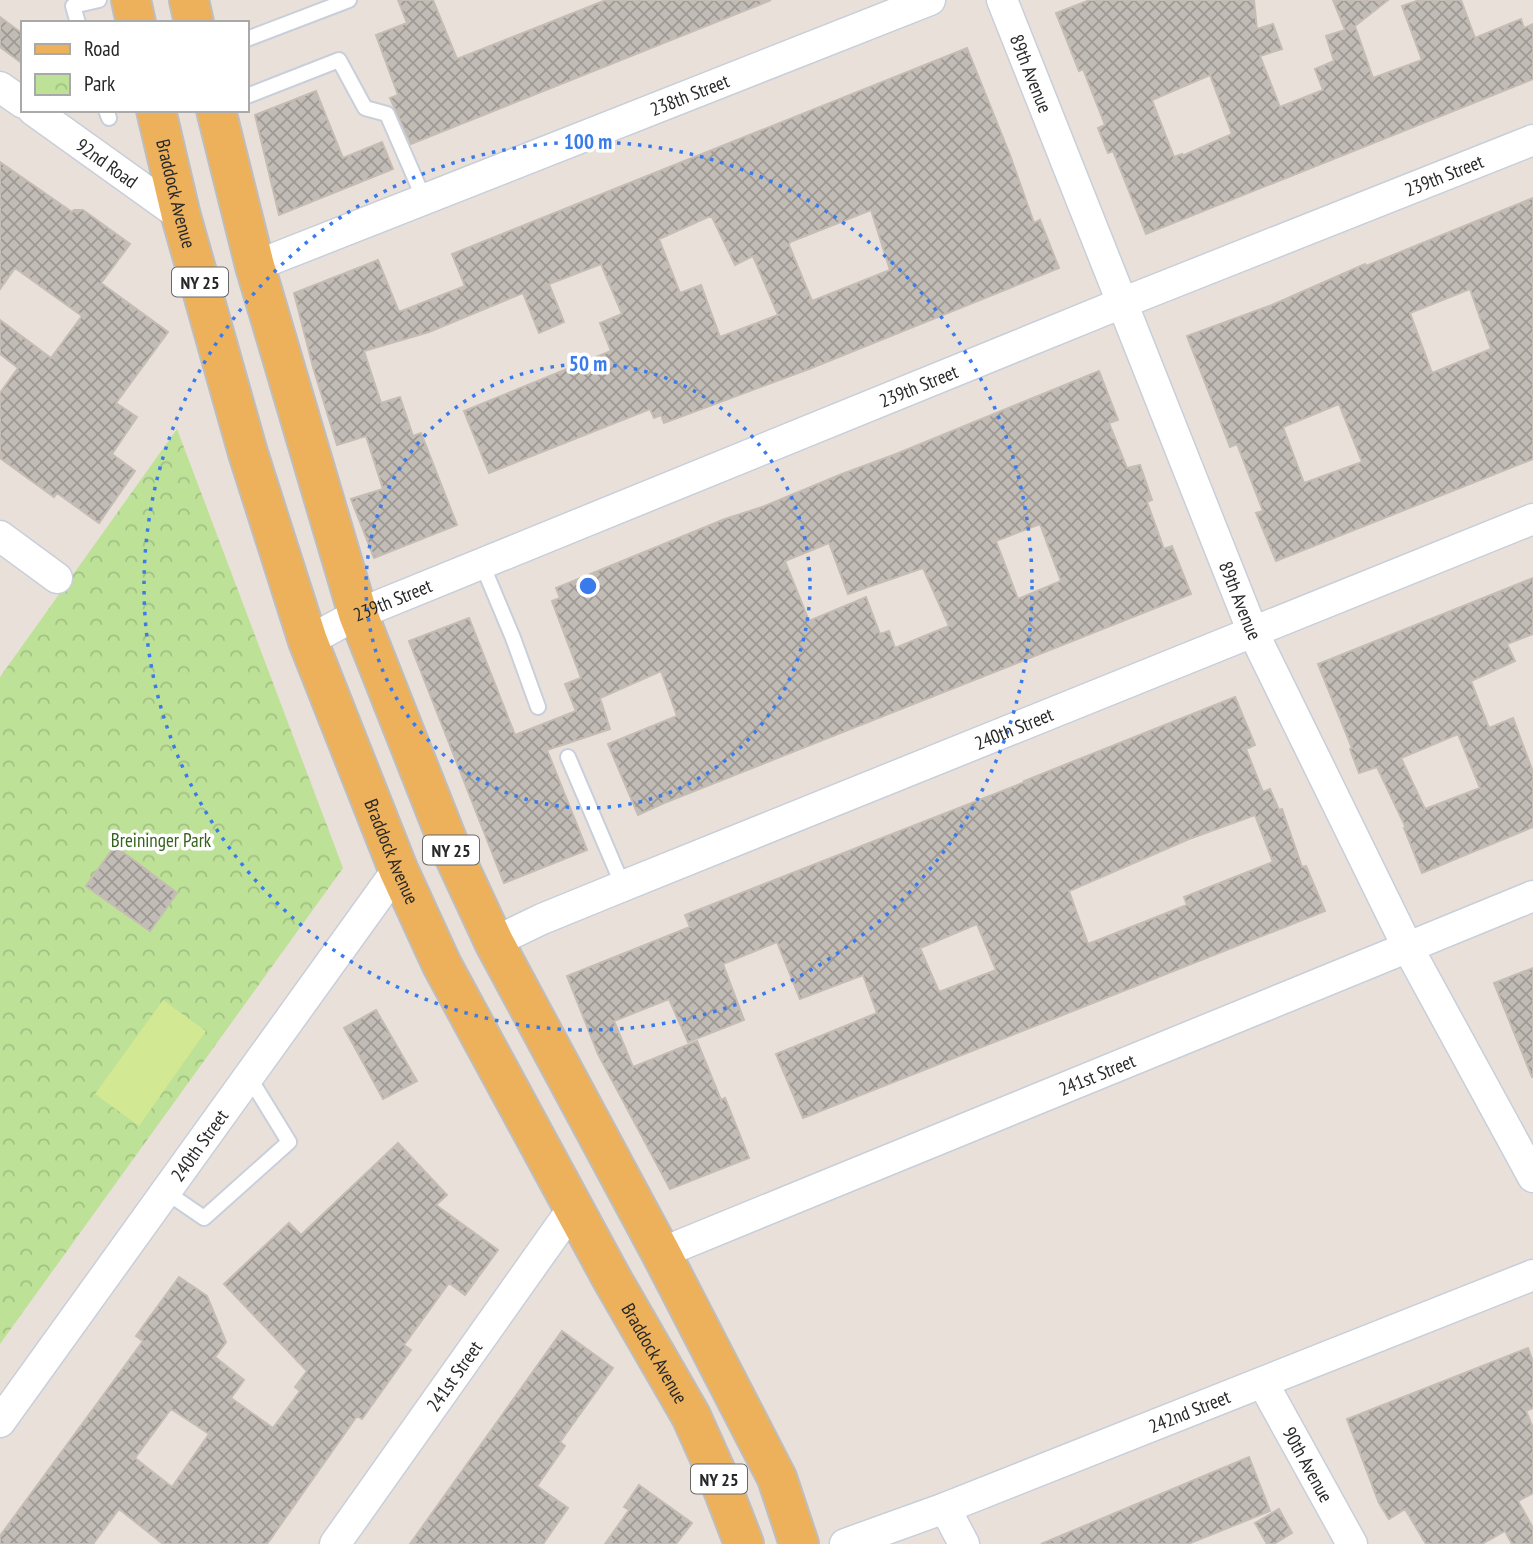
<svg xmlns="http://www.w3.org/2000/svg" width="1533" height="1544" font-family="'PT Sans Narrow',sans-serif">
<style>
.park{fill:url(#park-crowns)}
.pitch{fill:#d3e892}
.building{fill:url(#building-cross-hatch);stroke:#c5bcb4;stroke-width:2;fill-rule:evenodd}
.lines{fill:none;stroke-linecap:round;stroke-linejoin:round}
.lane-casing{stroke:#c8cfda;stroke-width:18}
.street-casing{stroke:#c8cfda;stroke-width:33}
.primary-casing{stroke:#bebebe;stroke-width:42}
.lane{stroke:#fff;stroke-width:14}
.street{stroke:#fff;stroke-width:30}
.primary{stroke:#edb15c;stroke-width:38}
.ring{fill:none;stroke:#3a7bec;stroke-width:3.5;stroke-dasharray:3.5 7}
.labels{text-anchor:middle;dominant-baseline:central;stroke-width:7;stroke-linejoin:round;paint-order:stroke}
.shield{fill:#fff;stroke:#686868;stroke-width:2}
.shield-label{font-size:18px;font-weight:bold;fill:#282828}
.street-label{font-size:19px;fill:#282828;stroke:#fff}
.park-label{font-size:19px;fill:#36631b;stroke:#fff}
.centre{fill:#3a7bec;stroke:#fff;stroke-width:3.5}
.ring-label{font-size:21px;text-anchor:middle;font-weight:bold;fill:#3a7bec;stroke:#fff;stroke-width:7;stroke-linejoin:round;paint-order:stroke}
</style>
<defs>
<pattern id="park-crowns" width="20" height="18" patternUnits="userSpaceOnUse" patternTransform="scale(1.75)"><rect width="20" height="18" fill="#bde197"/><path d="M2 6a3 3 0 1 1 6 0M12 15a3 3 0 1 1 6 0" fill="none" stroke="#a2c182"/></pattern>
<pattern id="building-cross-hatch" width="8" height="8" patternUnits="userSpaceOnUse" patternTransform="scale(1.75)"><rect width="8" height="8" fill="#c2bcb6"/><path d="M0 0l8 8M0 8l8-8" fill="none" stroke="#9e9994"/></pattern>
</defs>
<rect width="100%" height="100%" fill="#eae0da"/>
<path class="park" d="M177 429 343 868 0 1344V677Z"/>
<path class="pitch" d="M163 1000 206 1031 139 1126 95 1094Z"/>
<path class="building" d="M398 0H433L457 59 606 0H771L411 144 390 98 398 95 376 35 407 23Z
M1090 0H1254L1257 29 1273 24 1282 49 1260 56 1280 107 1323 90 1315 69 1334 61 1326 36 1345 30 1333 0H1388L1355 26 1373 78 1422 60 1402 6 1419 0H1461L1475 38 1521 19 1524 28 1533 24V79L1146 234 1113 151 1108 153 1098 128 1105 125 1083 69 1079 71 1056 13ZM1210 75 1232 134 1182 156V154L1174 157 1152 100Z
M0 17 23 34V64L0 47Z
M967 48 1010 155 1034 223 1040 220 1059 268 809 369 664 423 661 415 654 418 650 409 489 473 464 411 611 351 600 323 622 314 601 264 549 284 564 322 539 333 523 293 429 332 364 351 381 403 400 397 413 436 421 433 457 525 374 558 351 499 383 489 366 436 337 445 313 367 294 293 378 260 399 312 465 286 452 254ZM871 210 890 270 812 301 789 245 790 242ZM708 217H712L735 265 753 256 778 315 720 337 701 285 680 293 659 239Z
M316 91 343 158 382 142 393 169 279 215 255 115Z
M0 162 72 212 74 210H83L130 244 101 283 168 332 116 403 137 417 112 454 135 471 99 523 57 493 54 497 0 458V393L18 368 0 354V320L51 358 82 316 15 268 0 289Z
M1533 198V459L1276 561 1256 513 1263 511 1237 444 1230 447 1187 336 1272 305 1365 264 1366 266ZM1470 289 1491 349 1432 373 1410 313ZM1339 404 1362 462 1304 483 1283 427Z
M1099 371 1118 420 1109 423 1127 468 1140 465 1152 500 1147 502 1164 549 1172 546 1191 594 664 803 638 815 608 744 677 716 661 671 600 698 610 729 547 750 587 850 504 883 409 641 469 618 515 735 576 711 565 684 581 678 552 601 560 598 556 588 725 519 762 507 842 474 896 454ZM1040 524 1061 581 1018 599 996 541ZM829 543 848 594 923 568 949 626 895 648 889 631 880 634 866 597 809 621 785 561Z
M1533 578V634L1507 644 1515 661 1471 681 1489 728 1513 718 1533 772V827L1422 873 1404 828H1406L1377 767 1359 773 1350 749 1352 748 1318 664ZM1458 734 1480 788 1425 809 1401 758Z
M1235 697 1255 745 1246 749 1263 792 1270 789 1279 810 1282 809 1302 867 1306 866 1325 911 803 1118 776 1054 877 1013 863 975 800 999 777 942 723 964 744 1020 688 1042 669 999 614 1021 633 1067 697 1041 721 1100 725 1098 749 1158 670 1189 598 1054 567 976 690 927 685 915 1025 782 1024 781ZM1255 815 1273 862 1184 897 1187 905 1088 944 1069 891 1189 839ZM977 924 996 970 939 992 920 948Z
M115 846 177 893 150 931 86 886Z
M1533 968V1077H1532L1494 983Z
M376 1010 417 1081 383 1099 344 1028Z
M398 1143 447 1195 436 1205 498 1250 465 1295 449 1283 404 1345 411 1350 362 1419 357 1416 267 1544H163L119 1509 93 1544H0V1536L143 1341 136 1336 179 1277 207 1296 226 1342 215 1357 244 1380 231 1398 273 1428 300 1391 295 1387 307 1371 224 1284 289 1223 301 1235ZM171 1409 209 1434 172 1487 135 1458Z
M562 1331 613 1368 560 1442 565 1446 537 1486 568 1508 543 1544H410Z
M1528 1348 1533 1362V1408L1526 1411 1533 1428V1493L1518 1501 1533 1528V1544H1512L1505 1531 1482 1544H1426L1405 1509 1389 1519 1379 1503 1347 1419Z
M1249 1457 1270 1511 1188 1544H1041Z
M639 1485 692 1523 676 1544H605L629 1510 624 1507Z
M1279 1509 1292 1533 1274 1544H1267L1255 1523Z"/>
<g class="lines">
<defs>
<path id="lane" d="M78 23 73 6 99 0
M247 39 349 0
M247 96 339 60 365 108 387 114 424 199
M106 110 109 118
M482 564 513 638 538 707
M568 757 623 886
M166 1192 204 1218 289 1142 249 1077"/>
<g id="street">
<path id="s1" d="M1002 0 1252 630 1407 946 1533 1177"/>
<path d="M0 87 23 103"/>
<path id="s2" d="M33 110 181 216"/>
<path id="s3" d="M255 266 930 0"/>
<path d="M0 536 57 578"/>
<path id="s4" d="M308 641 358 614 1122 303 1533 140"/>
<path id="s5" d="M494 942 542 919 623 886 1533 519"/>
<path id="s6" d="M661 1253 1533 896"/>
<path id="s7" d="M1263 1383 1352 1544"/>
<path id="s8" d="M0 1422 398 869"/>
<path d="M945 1508 964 1544"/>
<path id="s9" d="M335 1544 573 1208"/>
<path id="s10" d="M845 1544 945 1508 1533 1275"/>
</g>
<g id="primary">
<path d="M131 0 136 23"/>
<path d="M189 0 194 23"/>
<path id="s11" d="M156 110 181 216 248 453 308 641 398 869 442 965 612 1279 691 1416 717 1474 744 1544"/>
<path d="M216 110 255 266 358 614 450 847 494 942 661 1253 777 1478 799 1544"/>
</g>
</defs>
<use href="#lane" class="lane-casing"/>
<use href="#street" class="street-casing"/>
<use href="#primary" class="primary-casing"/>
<use href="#lane" class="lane"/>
<use href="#street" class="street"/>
<use href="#primary" class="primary"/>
</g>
<g class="ring">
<circle cx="588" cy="586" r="222"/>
<circle cx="588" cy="586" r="444"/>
</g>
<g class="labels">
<g class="shield">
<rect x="172" y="267.5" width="56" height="29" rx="5"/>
<rect x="423" y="835.5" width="56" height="29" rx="5"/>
<rect x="691" y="1464.5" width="56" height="29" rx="5"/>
</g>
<g class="shield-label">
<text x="200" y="282">NY 25</text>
<text x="451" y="850">NY 25</text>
<text x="719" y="1479">NY 25</text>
</g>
<g class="street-label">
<text stroke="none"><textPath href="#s1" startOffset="79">89th Avenue</textPath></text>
<text stroke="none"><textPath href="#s3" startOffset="467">238th Street</textPath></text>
<text stroke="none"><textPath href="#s2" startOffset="91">92nd Road</textPath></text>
<text stroke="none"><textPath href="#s4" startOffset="1228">239th Street</textPath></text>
<text stroke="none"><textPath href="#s11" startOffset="86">Braddock Avenue</textPath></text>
<text stroke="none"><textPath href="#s4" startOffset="662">239th Street</textPath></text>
<text stroke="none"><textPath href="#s4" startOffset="94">239th Street</textPath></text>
<text stroke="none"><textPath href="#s1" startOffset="646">89th Avenue</textPath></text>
<text stroke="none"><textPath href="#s5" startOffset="562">240th Street</textPath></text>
<text stroke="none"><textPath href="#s11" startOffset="779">Braddock Avenue</textPath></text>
<text stroke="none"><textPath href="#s6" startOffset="471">241st Street</textPath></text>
<text stroke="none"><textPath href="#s8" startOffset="341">240th Street</textPath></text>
<text stroke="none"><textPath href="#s11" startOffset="1346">Braddock Avenue</textPath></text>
<text stroke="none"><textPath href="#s9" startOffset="206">241st Street</textPath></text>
<text stroke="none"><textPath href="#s10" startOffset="369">242nd Street</textPath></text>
<text stroke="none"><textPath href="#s7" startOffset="93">90th Avenue</textPath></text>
</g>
<g class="park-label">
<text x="161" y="840">Breininger Park</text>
</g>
</g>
<circle cx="588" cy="586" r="10" class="centre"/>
<g class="ring-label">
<text x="588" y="149">100 m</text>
<text x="588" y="371">50 m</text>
</g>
<rect x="21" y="21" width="228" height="91" fill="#ffffff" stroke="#a9a9a9" stroke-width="2"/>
<rect x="35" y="44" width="35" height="10" fill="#edb15c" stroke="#a9a9a9" stroke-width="2"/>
<text x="84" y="56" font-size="21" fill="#282828">Road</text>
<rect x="35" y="74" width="35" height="21" fill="url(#park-crowns)" stroke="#a9a9a9" stroke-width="2"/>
<text x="84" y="91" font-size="21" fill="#282828">Park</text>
</svg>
